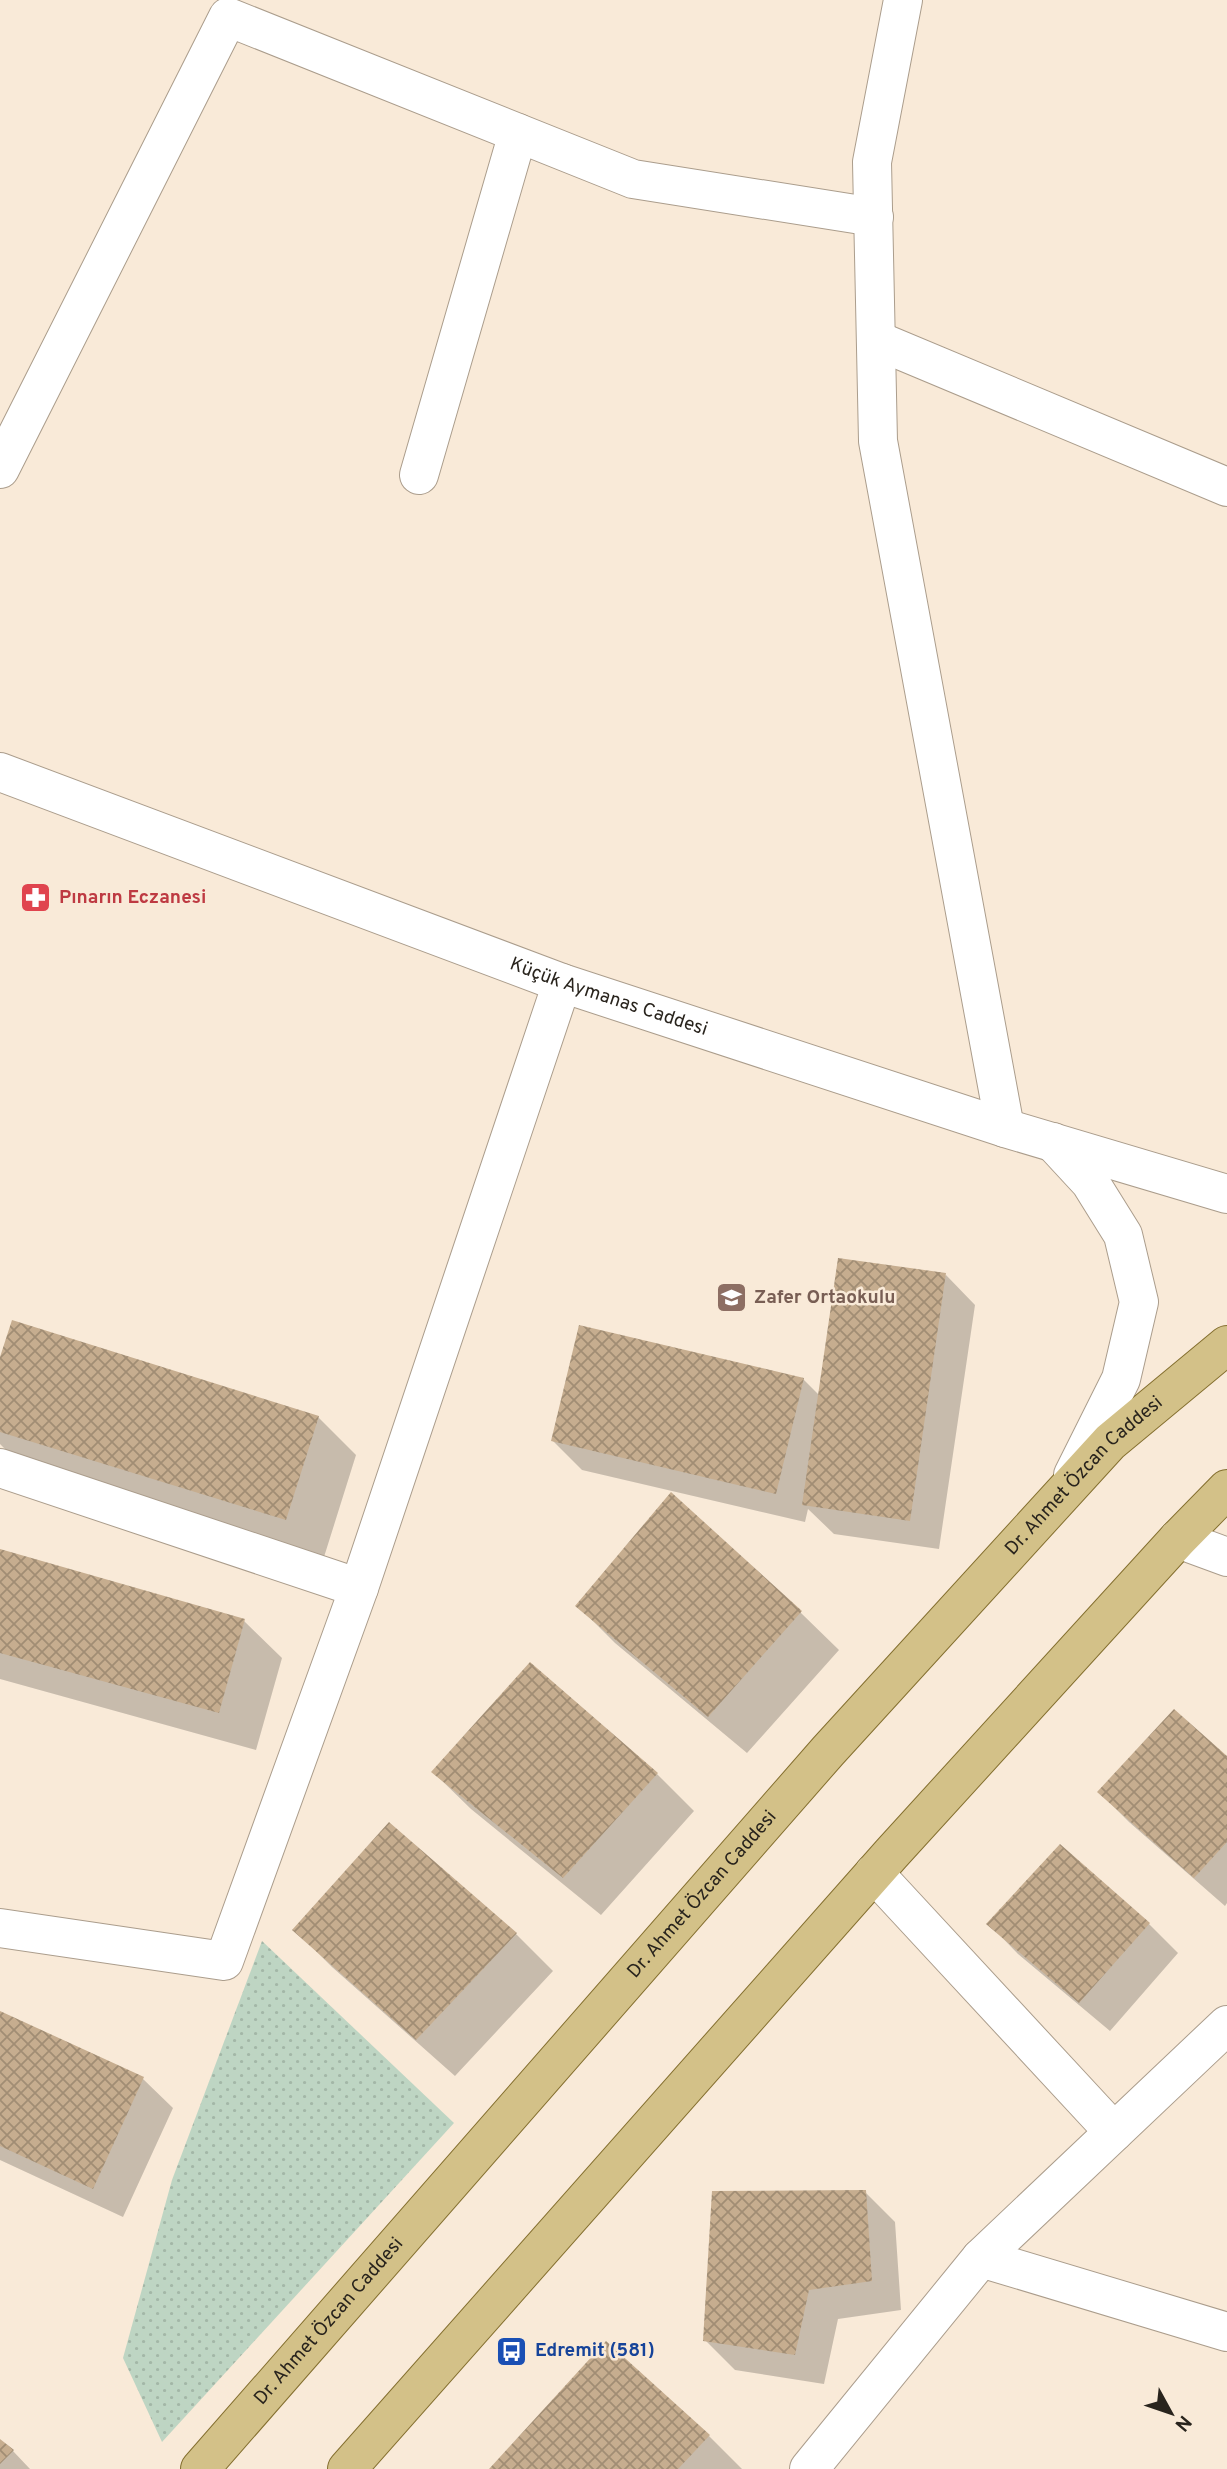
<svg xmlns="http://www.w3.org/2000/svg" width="1227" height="2469" font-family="Overpass,sans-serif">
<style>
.park{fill:url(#park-dots)}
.shadow{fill:#0003}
.building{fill:url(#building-cross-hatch)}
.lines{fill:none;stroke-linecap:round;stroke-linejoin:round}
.minor-casing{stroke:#ab9d8c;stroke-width:40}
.major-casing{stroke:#846f2f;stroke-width:40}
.minor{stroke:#fff;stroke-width:38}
.major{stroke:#d3c188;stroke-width:38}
.labels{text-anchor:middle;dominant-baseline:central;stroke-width:5;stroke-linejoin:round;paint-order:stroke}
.health-label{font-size:19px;font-weight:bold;fill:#be3a42;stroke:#f9ead8;text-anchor:start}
.street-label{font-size:19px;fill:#29241d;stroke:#f9ead8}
.education-label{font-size:19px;font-weight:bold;fill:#785e54;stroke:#f9ead8;text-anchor:start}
.transit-label{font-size:19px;font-weight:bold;fill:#164399;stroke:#f9ead8;text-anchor:start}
</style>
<defs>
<pattern id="park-dots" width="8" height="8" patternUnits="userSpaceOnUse" patternTransform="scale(1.75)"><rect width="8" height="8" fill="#bed5c3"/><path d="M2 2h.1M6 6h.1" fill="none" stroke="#a3b7a7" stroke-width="1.8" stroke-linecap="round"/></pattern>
<pattern id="building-cross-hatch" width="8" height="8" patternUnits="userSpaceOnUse" patternTransform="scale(1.75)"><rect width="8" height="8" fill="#c6ad8f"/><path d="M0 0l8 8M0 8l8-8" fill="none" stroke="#a18d74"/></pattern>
</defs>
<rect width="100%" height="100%" fill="#f9ead8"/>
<path class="park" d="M262 1941 454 2123 162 2442 123 2358 172 2180Z"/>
<path class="shadow" d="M946 1275 975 1305 939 1549 834 1534 808 1509 805 1522 582 1470 552 1440 803 1379 820 1396Z
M0 1363 318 1417 356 1455 324 1557 18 1462 0 1444Z
M671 1495 801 1613 839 1650 747 1753 615 1643 578 1606Z
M0 1551 244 1621 282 1658 256 1750 0 1679Z
M1227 1759V1903L1225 1906 1129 1822 1099 1792Z
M433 1772 657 1774 694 1811 601 1915 471 1809Z
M989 1924H1149L1178 1953 1110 2031 1018 1954Z
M295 1930 516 1934 553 1971 455 2076 332 1967Z
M0 2013 143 2079 173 2108 123 2217 0 2160Z
M865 2192 895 2222 901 2310 838 2319 824 2384 735 2370 705 2340Z
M606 2344 709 2436 742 2469H492Z
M0 2441 13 2451 30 2469H0Z"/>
<path class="building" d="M838 1258 946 1273 910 1521 802 1505Z
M12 1320 319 1416 286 1520 0 1432V1357Z
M579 1325 804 1378 776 1494 551 1441Z
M671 1492 802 1611 708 1717 575 1606Z
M0 1549 245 1619 219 1713 0 1653Z
M530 1662 658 1773 563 1878 431 1772Z
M1174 1709 1227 1756V1842L1194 1878 1097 1792Z
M389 1822 517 1933 416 2040 292 1930Z
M1060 1844 1150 1923 1079 2003 986 1924Z
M0 2011 144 2077 93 2189 0 2146Z
M866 2190 872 2281 809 2290 795 2355 703 2341 712 2191Z
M606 2341 710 2435 678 2469H489Z
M0 2439 14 2450 0 2464Z"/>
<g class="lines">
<defs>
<g id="minor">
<path d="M903 0 872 162 878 441 1005 1128"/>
<path d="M876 340 1227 487"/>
<path d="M0 469 228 17 633 179 874 217"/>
<path d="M419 475 518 133"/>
<path id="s1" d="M0 772 562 983 1005 1128 1227 1194"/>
<path d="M1053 1142 1090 1182 1123 1235 1139 1302 1121 1379 1073 1475"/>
<path d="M0 1468 359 1588"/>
<path d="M1178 1539 1227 1557"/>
<path d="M874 1873 1114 2132"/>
<path d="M0 1928 224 1961 359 1588 562 983"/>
<path d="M981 2258 1227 2332"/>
<path d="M809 2469 981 2258 1227 2025"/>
</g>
<g id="major">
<path id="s2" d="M200 2469 828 1751 1110 1442 1227 1345"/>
<path d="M347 2469 891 1854 1178 1539 1227 1489"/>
</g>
</defs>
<use href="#minor" class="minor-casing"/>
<use href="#major" class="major-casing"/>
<use href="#minor" class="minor"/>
<use href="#major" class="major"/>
</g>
<defs>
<symbol id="pharmacy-square" viewBox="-11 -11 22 22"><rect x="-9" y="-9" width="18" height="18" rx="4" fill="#e0444e" stroke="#f9ead8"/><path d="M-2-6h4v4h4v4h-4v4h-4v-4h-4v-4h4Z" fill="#fff"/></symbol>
<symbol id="school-square" viewBox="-11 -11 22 22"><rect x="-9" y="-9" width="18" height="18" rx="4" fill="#8d6e63" stroke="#f9ead8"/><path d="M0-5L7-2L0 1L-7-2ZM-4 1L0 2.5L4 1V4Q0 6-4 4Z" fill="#fff"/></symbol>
<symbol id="bus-square" viewBox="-11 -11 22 22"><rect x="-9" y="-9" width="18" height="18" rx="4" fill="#1a4fb4" stroke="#f9ead8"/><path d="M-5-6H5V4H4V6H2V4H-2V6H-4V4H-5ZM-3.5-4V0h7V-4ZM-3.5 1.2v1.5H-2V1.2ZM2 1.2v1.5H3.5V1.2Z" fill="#fff"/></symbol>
</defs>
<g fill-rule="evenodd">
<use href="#pharmacy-square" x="18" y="880" width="35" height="35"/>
<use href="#school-square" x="714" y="1280" width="35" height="35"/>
<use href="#bus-square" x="494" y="2334" width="35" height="35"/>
</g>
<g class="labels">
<g class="health-label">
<text x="59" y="898">Pınarın Eczanesi</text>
</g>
<g class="street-label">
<text stroke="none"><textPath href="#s1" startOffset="649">Küçük Aymanas Caddesi</textPath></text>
<text stroke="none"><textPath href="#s2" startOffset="1330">Dr. Ahmet Özcan Caddesi</textPath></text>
<text stroke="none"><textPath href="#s2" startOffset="763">Dr. Ahmet Özcan Caddesi</textPath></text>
<text stroke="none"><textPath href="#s2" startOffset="196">Dr. Ahmet Özcan Caddesi</textPath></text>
</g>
<g class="education-label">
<text x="754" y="1298">Zafer Ortaokulu</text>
</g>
<g class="transit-label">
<text x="535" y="2351">Edremit (581)</text>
</g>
</g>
<g transform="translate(1171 2413) rotate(130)" stroke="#f9ead8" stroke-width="5" paint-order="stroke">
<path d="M0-5L12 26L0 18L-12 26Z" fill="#29241d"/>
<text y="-10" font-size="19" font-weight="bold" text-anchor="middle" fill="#29241d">N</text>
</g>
</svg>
